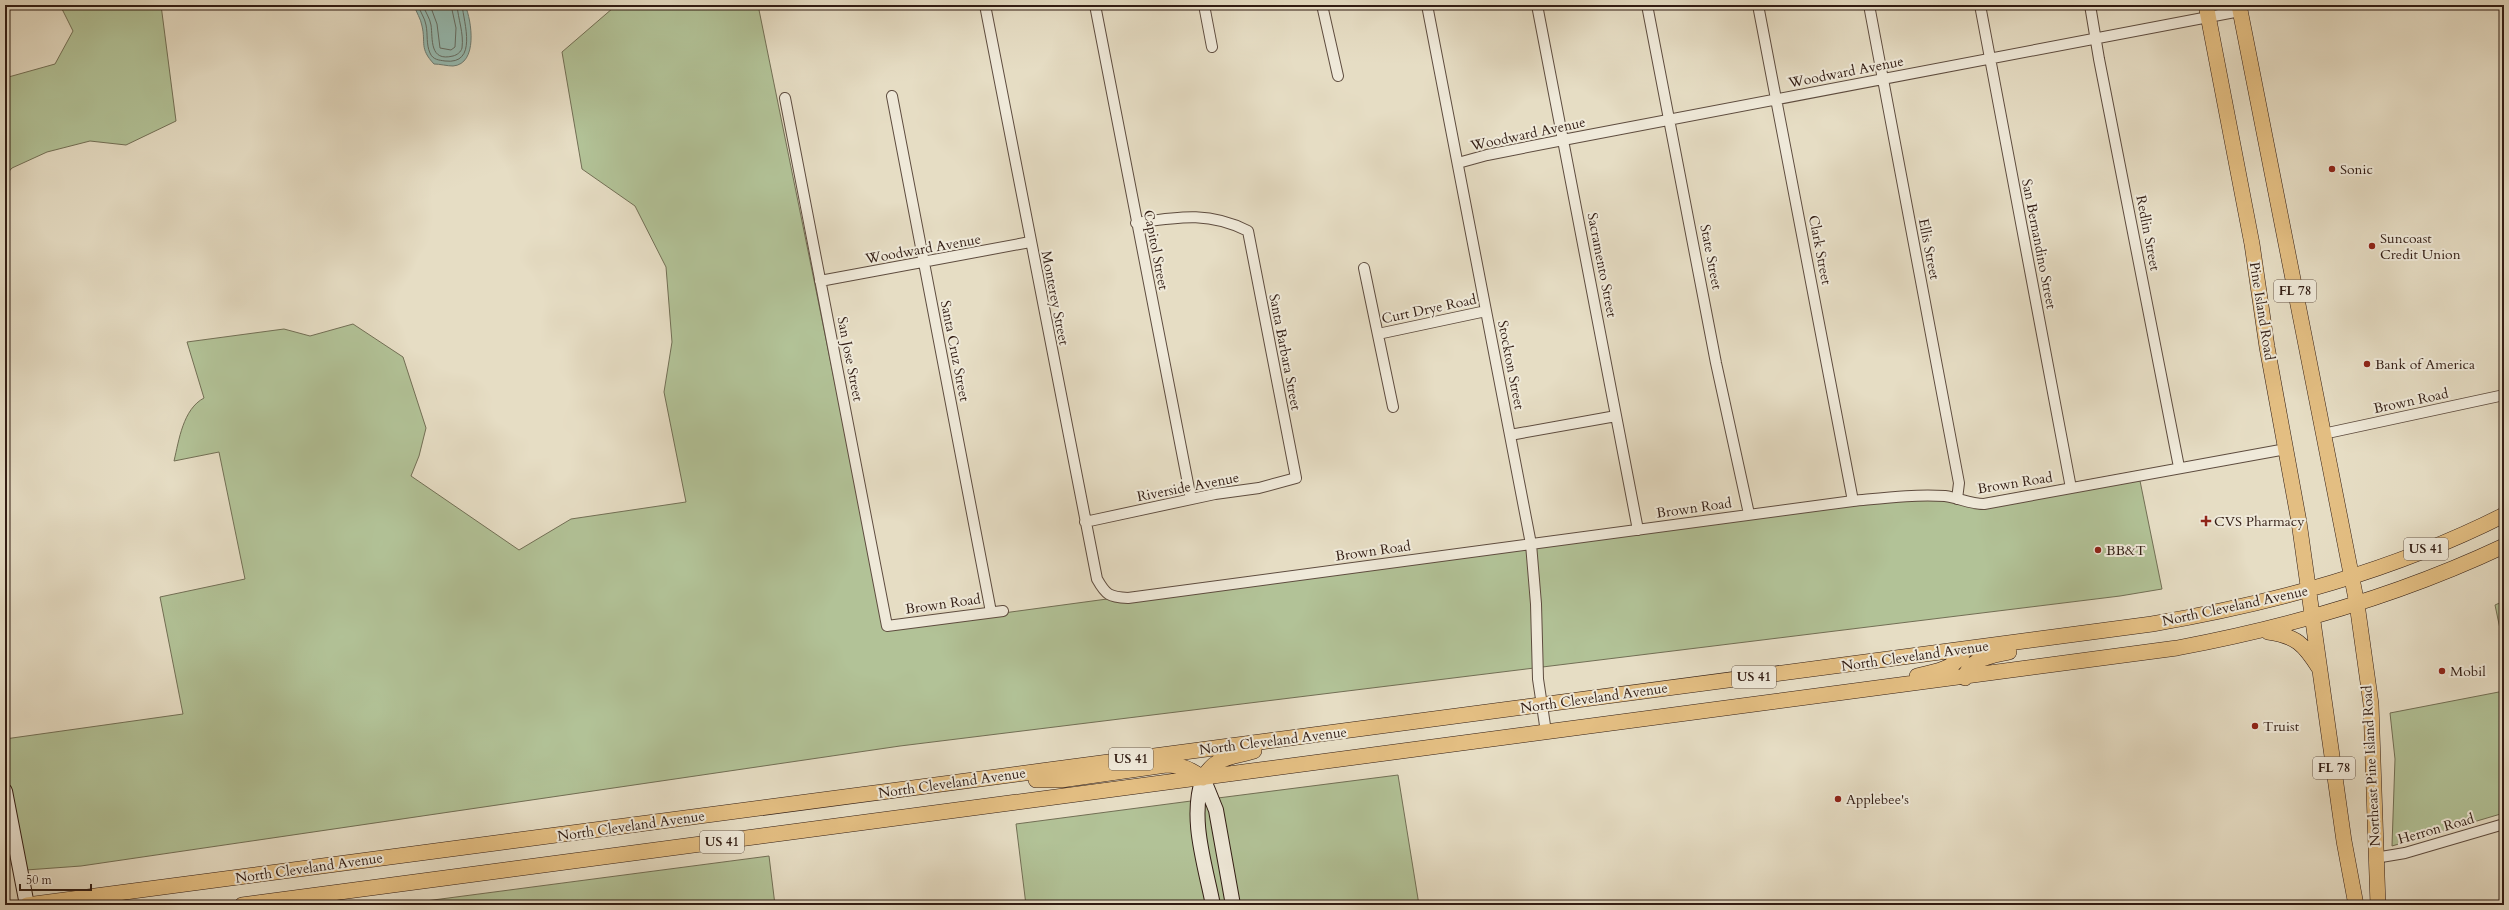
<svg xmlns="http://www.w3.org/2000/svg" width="2509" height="910" font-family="Cardo,serif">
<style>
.green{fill:#b2c297;stroke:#726f55}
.water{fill:#96bcb3;stroke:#6e7c73}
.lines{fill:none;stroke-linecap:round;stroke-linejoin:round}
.shore{stroke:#646c63;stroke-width:1}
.street-casing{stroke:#5e4c3f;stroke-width:12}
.secondary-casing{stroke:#311c13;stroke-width:16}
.primary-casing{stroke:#311c13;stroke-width:16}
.street{stroke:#efe9d9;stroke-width:10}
.secondary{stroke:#efe9d9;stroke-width:14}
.primary{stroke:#e3be82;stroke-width:15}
.poi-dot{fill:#8f2418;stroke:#efe9d9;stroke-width:1.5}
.labels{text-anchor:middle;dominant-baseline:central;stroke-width:4;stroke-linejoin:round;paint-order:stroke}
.shield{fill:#efe9d9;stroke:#6a5a4e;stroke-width:1}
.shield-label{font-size:13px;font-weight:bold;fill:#311c13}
.street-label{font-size:14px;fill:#311c13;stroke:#efe9d9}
.poi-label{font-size:14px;fill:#311c13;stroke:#efe9d9;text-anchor:start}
</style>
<rect width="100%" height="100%" fill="#e6ddc4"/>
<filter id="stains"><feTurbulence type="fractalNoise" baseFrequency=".005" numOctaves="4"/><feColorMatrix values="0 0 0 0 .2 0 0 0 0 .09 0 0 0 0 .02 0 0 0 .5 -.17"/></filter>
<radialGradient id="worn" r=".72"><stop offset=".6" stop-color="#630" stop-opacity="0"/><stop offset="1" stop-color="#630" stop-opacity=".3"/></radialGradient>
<path class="green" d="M60 5H161L176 121 126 145 90 141 47 152 12 168 5 176V78L55 64 73 31Z
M613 5H758L885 629 1892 493 1983 499 2138 471 2162 589 2120 596 900 746 81 866 26 870 5 761V739L183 714 160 597 245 579 219 452 174 461C179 440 183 409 204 398L187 342 284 329 310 336 353 324 403 357 426 428 419 456 411 476 519 550 571 519 686 502 664 392 672 342 666 267 635 206 582 169 562 52 613 8Z
M2504 601V648L2495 605Z
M2504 691V813L2392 846 2395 759 2390 713Z
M1398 775 1419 905H1238L1218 798Z
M1207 799 1227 905H1219L1207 846 1202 800Z
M1191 801 1207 905H1026L1016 824Z
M769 856 775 905H395Z"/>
<path class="water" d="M414 5H465C472 21 478 64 453 66 447 66 440 64 434 64 419 48 426 43 422 26 421 19 416 12 414 5Z"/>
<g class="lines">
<path class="shore" d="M418 5C420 12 425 18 426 25 428 35 426 44 430 53 433 60 439 60 445 61 478 65 464 23 462 5
M423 5C425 12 430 18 431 25 433 39 429 62 453 56 457 55 461 52 462 48 464 33 458 19 457 5
M430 5 437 24 440 48 451 50 455 47 456 28 451 5"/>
<defs>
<path id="street" d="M985 5 1097 579C1106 595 1109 597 1128 598L1853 501C1884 498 1914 494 1945 496 1959 498 1970 504 1984 504L2286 449
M1095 5 1191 499
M1204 5 1212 47
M1322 5 1338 76
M1427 5 1531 544 1536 604 1538 679 1546 732
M1537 5 1638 530
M1647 5 1716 363 1749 514
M1758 5 1853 501
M1869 5 1959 483 1957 499
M1980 5 2071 488
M2090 5 2099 59 2179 467
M892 96 991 612
M785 98 887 626 1003 611
M1458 163 1487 155 1563 140 2240 11
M1364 268 1393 407
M820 281 1030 242
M1378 334 1486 311
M2323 434 2504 395
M1510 435 1616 416
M1085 522 1215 494 1259 488 1296 478 1248 231C1208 211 1178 217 1136 223
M2375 858 2405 853 2504 824"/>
<path id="secondary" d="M1203 778 1216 810 1233 905
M1203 778C1189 818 1205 864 1213 905
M5 791 27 905"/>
<path id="primary" d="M2206 5 2252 244 2267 347 2299 522 2344 841 2356 905
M2239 5 2357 604 2371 704 2378 905
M2268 632C2296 636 2304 644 2319 668
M1917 676C1936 671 1956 670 1965 649
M1965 678C1969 658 1992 656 2009 652
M1203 778C1216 756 1230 758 1254 751
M1036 780H1061L1166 765C1182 765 1190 769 1203 778
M27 905 2152 624C2274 603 2393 571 2504 515
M242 905 2177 648C2290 627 2400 595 2504 546"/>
</defs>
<use href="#street" class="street-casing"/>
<use href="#secondary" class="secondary-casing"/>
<use href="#primary" class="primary-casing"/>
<use href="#street" class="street"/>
<use href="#secondary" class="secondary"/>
<use href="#primary" class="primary"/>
</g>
<g class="poi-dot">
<circle cx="2332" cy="169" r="4"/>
<circle cx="2372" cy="246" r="4"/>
<circle cx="2367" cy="364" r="4"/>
<path d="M2204 515h4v4h4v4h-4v4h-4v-4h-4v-4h4z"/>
<circle cx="2098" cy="550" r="4"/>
<circle cx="2442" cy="671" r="4"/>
<circle cx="2255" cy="726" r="4"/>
<circle cx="1838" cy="799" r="4"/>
</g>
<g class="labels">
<g class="shield">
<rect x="2274" y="280" width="42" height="22" rx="3"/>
<rect x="2404" y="538" width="44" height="22" rx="3"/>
<rect x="1732" y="666" width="44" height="22" rx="3"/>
<rect x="1109" y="748" width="44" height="22" rx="3"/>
<rect x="2313" y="757" width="42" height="22" rx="3"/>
<rect x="700" y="831" width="44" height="22" rx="3"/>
</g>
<g class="shield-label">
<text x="2295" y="291">FL 78</text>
<text x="2426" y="549">US 41</text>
<text x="1754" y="677">US 41</text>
<text x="1131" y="759">US 41</text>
<text x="2334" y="768">FL 78</text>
<text x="722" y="842">US 41</text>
</g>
<g class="street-label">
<text transform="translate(1846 72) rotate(-11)">Woodward Avenue</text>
<text transform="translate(1528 134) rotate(-12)">Woodward Avenue</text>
<text transform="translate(2148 233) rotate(79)">Redlin Street</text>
<text transform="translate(2039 244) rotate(79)">San Bernandino Street</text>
<text transform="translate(923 249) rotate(-10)">Woodward Avenue</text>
<text transform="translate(1929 249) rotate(79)">Ellis Street</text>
<text transform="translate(1156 250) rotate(79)">Capitol Street</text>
<text transform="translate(1820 250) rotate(79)">Clark Street</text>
<text transform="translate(1711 257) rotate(79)">State Street</text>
<text transform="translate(1602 265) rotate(79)">Sacramento Street</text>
<text transform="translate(1055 298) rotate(79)">Monterey Street</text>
<text transform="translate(1429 309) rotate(-12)">Curt Drye Road</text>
<text transform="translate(2262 311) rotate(81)">Pine Island Road</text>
<text transform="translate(955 351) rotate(79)">Santa Cruz Street</text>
<text transform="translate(1285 352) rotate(79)">Santa Barbara Street</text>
<text transform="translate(850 359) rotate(79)">San Jose Street</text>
<text transform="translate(1511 365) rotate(79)">Stockton Street</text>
<text transform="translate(2411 401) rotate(-12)">Brown Road</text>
<text transform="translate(2015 483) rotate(-9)">Brown Road</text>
<text transform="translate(1188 487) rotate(-11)">Riverside Avenue</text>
<text transform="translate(1694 508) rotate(-8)">Brown Road</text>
<text transform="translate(1373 551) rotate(-8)">Brown Road</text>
<text transform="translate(943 604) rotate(-8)">Brown Road</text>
<text transform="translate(2235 606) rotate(-12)">North Cleveland Avenue</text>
<text transform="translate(1915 656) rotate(-8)">North Cleveland Avenue</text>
<text transform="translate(1594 698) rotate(-8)">North Cleveland Avenue</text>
<text transform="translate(1273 741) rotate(-7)">North Cleveland Avenue</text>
<text transform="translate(2371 766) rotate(-93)">Northeast Pine Island Road</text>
<text transform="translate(952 783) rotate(-8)">North Cleveland Avenue</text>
<text transform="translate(631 826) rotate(-8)">North Cleveland Avenue</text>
<text transform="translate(2436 829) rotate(-16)">Herron Road</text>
<text transform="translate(309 868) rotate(-8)">North Cleveland Avenue</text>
</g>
<g class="poi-label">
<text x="2340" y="169">Sonic</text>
<text x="2380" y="238">Suncoast<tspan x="2380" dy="16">Credit Union</tspan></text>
<text x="2375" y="364">Bank of America</text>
<text x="2214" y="521">CVS Pharmacy</text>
<text x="2106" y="550">BB&amp;T</text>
<text x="2450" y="671">Mobil</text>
<text x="2263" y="726">Truist</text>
<text x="1846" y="799">Applebee's</text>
</g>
</g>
<rect width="2509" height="910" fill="none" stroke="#e6ddc4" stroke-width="20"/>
<rect x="6" y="6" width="2497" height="898" fill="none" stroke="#311c13" stroke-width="2"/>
<rect x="10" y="10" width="2489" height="890" fill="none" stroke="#311c13"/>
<path d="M20 884v6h71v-6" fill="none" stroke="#311c13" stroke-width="2"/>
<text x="26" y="884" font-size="12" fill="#311c13" stroke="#efe9d9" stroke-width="3" paint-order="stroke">50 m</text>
<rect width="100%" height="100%" filter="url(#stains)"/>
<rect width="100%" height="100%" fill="url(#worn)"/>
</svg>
